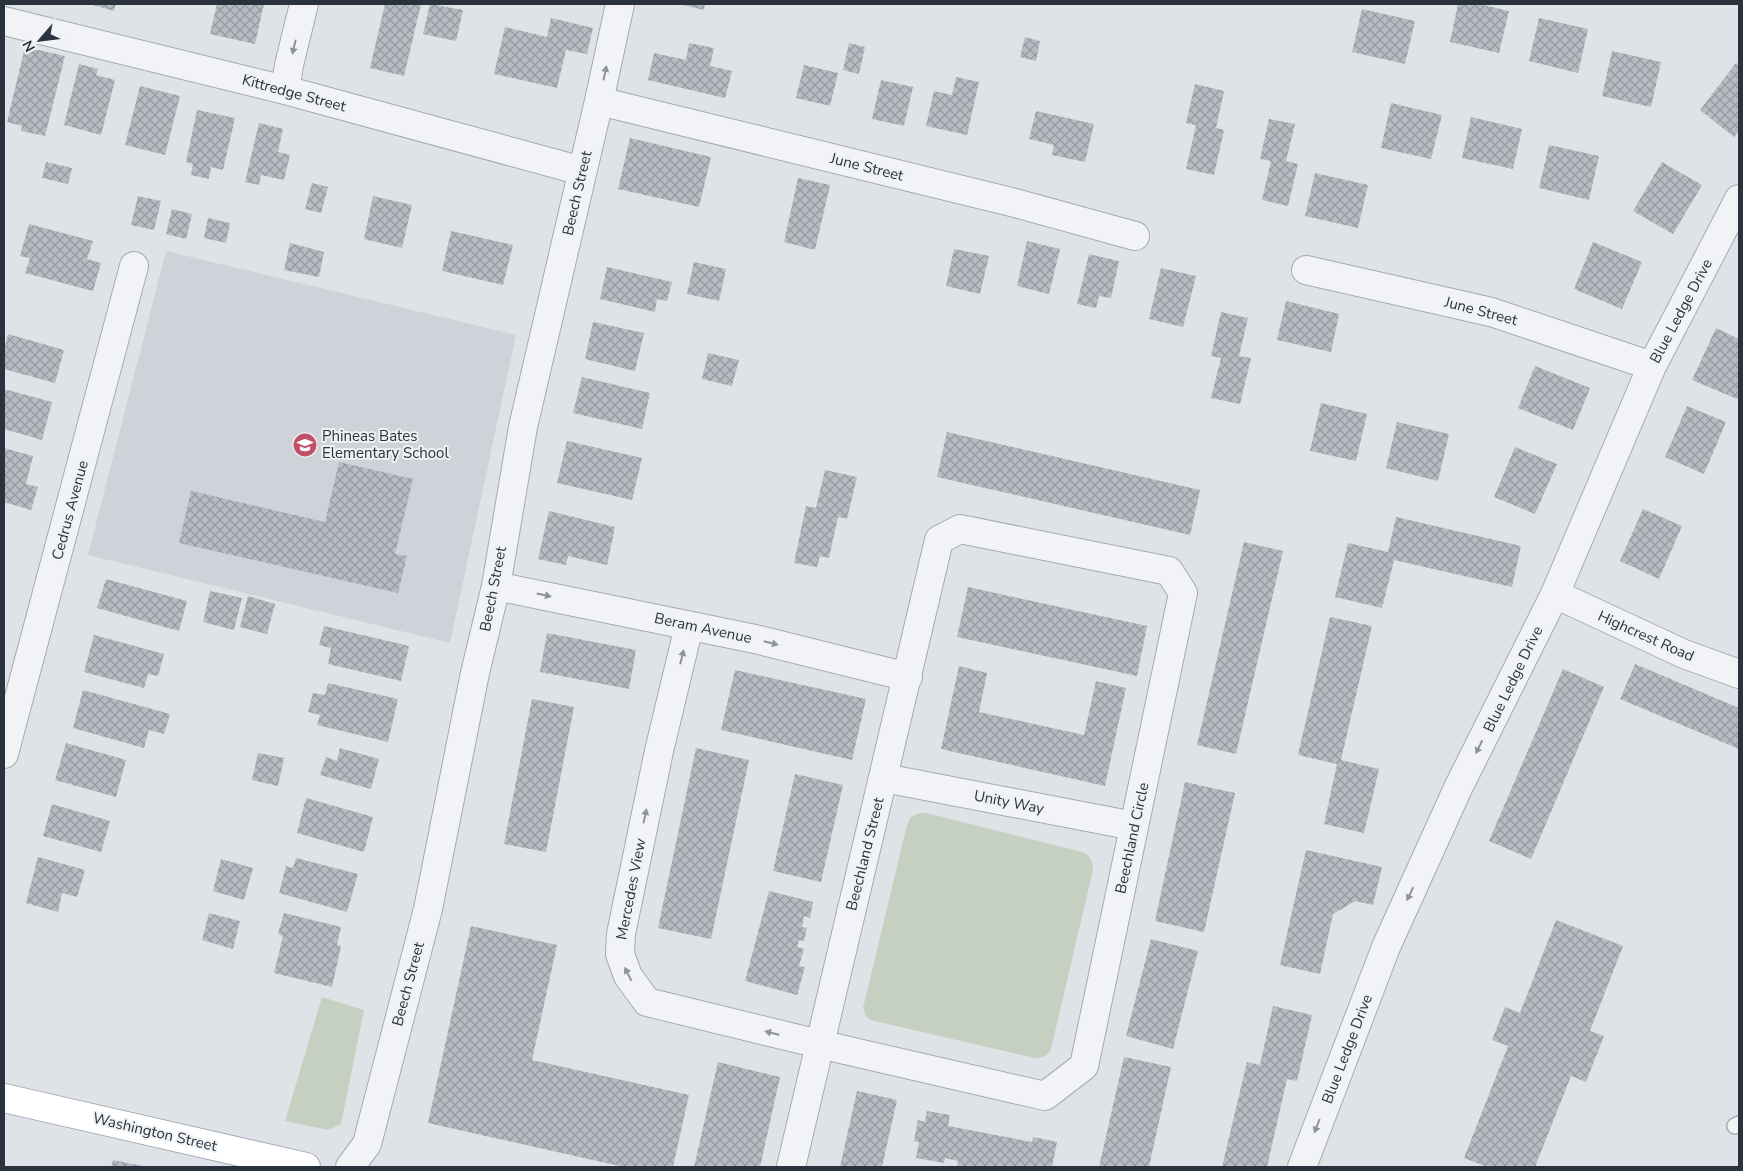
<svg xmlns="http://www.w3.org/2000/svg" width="1743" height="1171" font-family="'Nunito Sans',sans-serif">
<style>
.built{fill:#ced2d9}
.park{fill:#c6d0c1}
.building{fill:url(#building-cross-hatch)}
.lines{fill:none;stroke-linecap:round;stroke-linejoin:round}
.service-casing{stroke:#a5aab1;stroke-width:18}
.minor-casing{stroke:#a5aab1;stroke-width:30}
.primary-casing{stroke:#a0a8b2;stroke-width:30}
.service{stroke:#f2f3f6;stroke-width:15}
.minor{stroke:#f2f3f6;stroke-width:28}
.primary{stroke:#fff;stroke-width:28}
.oneway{fill:#8e929a}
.labels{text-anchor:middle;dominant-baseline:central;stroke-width:4;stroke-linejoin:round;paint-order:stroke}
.street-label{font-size:15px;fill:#2a323d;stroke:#eff2f5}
.poi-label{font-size:15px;fill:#2a323d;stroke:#eff2f5;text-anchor:start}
</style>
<defs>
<pattern id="building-cross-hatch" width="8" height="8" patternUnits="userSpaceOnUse" patternTransform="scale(1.25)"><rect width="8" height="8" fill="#b7bcc3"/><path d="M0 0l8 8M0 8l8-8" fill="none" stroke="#9599a0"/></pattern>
</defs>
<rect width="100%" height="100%" fill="#dfe3e7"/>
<path class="built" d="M166 251 516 335 450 643 88 555Z"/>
<path class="park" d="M919 813H926L1082 852C1091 855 1093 862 1093 870L1051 1049C1047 1056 1042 1058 1034 1058L870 1020 866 1016 863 1008 907 825 911 817Z
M322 997 364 1010 341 1124 328 1130 285 1121Z"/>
<path class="building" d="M94 4H116L114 11 93 5Z
M217 4H264L255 44 210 34Z
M385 4H421L404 76 370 68Z
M430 4 463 10 456 41 423 34Z
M679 4H705L704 10Z
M1458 4H1479L1509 11 1499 53 1450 42Z
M1362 9 1415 21 1405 64 1352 52Z
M551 18 593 28 587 54 566 50 557 88 494 74 505 27 547 37Z
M1539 18 1588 29 1578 73 1529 61Z
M1025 37 1040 41 1036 61 1020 57Z
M689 43 714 48 710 66 732 71 725 98 648 80 654 53 686 60Z
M849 43 865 47 859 74 843 70Z
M25 47 65 56 45 136 21 131 22 126 7 122Z
M1612 51 1661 62 1651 107 1602 96Z
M1736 63 1739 66V130L1734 137 1700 110Z
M79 64 98 69 96 75 115 80 101 135 64 125Z
M804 65 838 73 830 106 796 98Z
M956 77 979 82 967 135 926 126 934 91 952 95Z
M881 80 913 87 904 126 872 119Z
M1195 84 1224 91 1216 128 1224 130 1214 175 1186 169 1196 125 1186 123Z
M140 86 180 96 165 155 125 145Z
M1391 103 1442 115 1431 159 1381 148Z
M197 110 235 118 223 170 211 167 209 179 191 175 193 164 186 162Z
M1036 111 1094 124 1085 162 1052 155 1054 145 1029 139Z
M1471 117 1522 129 1513 169 1462 158Z
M1269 119 1295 124 1286 161 1298 164 1288 206 1262 200 1271 161 1260 159Z
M259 123 283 129 278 152 290 155 284 180 261 175 259 185 245 182Z
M630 138 711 157 699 207 618 189Z
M1549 145 1599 156 1589 200 1539 188Z
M46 162 72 168 68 184 42 178Z
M1662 162 1702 185 1673 234 1633 211Z
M1315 173 1368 185 1358 228 1305 216Z
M798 178 830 185 815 250 784 242Z
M312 183 328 187 321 213 305 209Z
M138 196 161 201 154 230 131 225Z
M373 196 412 205 402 248 364 239Z
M172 209 192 214 186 239 166 234Z
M208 218 230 223 226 243 204 238Z
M29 224 93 241 87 259 101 263 93 291 25 273 30 258 20 256Z
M451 231 513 245 503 285 442 271Z
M1027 241 1060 249 1049 294 1017 286Z
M1593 242 1642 262 1622 309 1574 289Z
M290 243 324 252 319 277 284 270Z
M954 249 989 256 980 294 946 286Z
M1089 254 1119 261 1111 298 1099 296 1096 308 1077 304Z
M694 262 726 269 719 301 687 294Z
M607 267 672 282 667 301 657 299 655 312 600 299Z
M1161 268 1196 276 1183 327 1149 319Z
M1286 301 1339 314 1331 352 1277 340Z
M1221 312 1248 318 1239 356 1251 358 1240 404 1211 398 1221 358 1211 356Z
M593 322 644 333 635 371 585 359Z
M1716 328 1739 339V393L1737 399 1692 380Z
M8 334 64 350 55 383 4 369V350Z
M708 353 739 360 732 386 702 379Z
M1535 366 1590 388 1573 430 1518 408Z
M582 377 650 393 642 429 573 413Z
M4 389 52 402 42 440 4 429Z
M1321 403 1367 414 1356 461 1310 451Z
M1687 406 1726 422 1704 474 1665 457Z
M1397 422 1449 434 1438 481 1386 468Z
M947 432 1200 490 1190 535 937 477Z
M567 441 642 458 632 500 557 483Z
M1515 447 1557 464 1535 514 1494 497Z
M4 448 33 456 26 484 38 487 31 510 4 502Z
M339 462 413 479 395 554 407 556 398 593 179 543 191 491 325 522Z
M825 470 857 477 847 519 838 517 829 558 820 556 817 567 794 563 806 506 816 508Z
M1643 509 1682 526 1659 579 1620 561Z
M549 511 615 527 607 565 568 556 566 565 538 559Z
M1396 517 1521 546 1512 587 1394 560 1382 608 1335 597 1348 543 1388 552Z
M1244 542 1283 551 1236 754 1197 745Z
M106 579 187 601 179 631 97 608Z
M968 587 1147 626 1137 676 957 637Z
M210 591 242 598 234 630 203 622Z
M248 596 275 604 267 634 240 627Z
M1330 617 1372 626 1341 760 1379 769 1364 833 1324 824 1337 764 1298 755Z
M324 626 409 646 401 681 328 664 331 648 319 645Z
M547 633 636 650 629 689 540 672Z
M94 635 164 654 158 676 148 674 144 688 84 672Z
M1635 664 1739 708V749L1620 699Z
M959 666 987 673 979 712 1084 735 1096 681 1126 688 1105 786 941 749Z
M1563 669 1604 687 1531 859 1489 841Z
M735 670 866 699 852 760 721 730Z
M328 683 398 699 388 742 317 725 320 715 308 712 313 693 325 695Z
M83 690 170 714 164 734 149 730 144 748 73 728Z
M532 699 574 707 546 852 504 844Z
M66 743 126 760 116 797 55 780Z
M340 748 379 759 371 789 320 775 326 757 337 761Z
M696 748 749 760 711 939 658 928Z
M258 753 284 758 278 786 252 780Z
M795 774 843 785 821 882 773 871Z
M1185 782 1235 793 1204 932 1155 921Z
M306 798 373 817 364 852 297 833Z
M52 804 110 821 101 852 43 836Z
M1306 850 1382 867 1373 905 1355 901 1333 914 1320 974 1280 965Z
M38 857 85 870 77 897 62 893 58 912 26 903Z
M296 858 358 874 347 912 279 893 286 866 293 868Z
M221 859 253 868 244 900 213 891Z
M769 891 813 902 810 918 804 916 802 927 807 928 804 941 799 940 797 947 804 949 799 966 805 967 797 995 745 981Z
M209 913 240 921 233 949 202 940Z
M284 913 341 927 337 945 341 946 332 987 274 973 283 936 278 934Z
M1556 920 1623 946 1590 1031 1604 1036 1586 1082 1571 1076 1535 1167H1487L1464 1158 1508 1046 1492 1040 1505 1007 1520 1013Z
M471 926 557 945 532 1060 689 1095 673 1167H624L428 1123Z
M1151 939 1198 951 1173 1049 1126 1036Z
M1273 1006 1312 1015 1297 1081 1287 1079 1267 1167H1222L1247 1062 1260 1065Z
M1124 1057 1171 1067 1149 1167H1099Z
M718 1062 780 1077 760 1167H694Z
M857 1091 897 1100 882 1167H840Z
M927 1111 950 1115 948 1126 1032 1142 1033 1137 1057 1142 1052 1167H957L958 1161 945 1158 944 1163 916 1158 919 1142 914 1141 918 1120 925 1122Z
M113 1160 143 1166 142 1167H111Z"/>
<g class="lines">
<defs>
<path id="service" d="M1735 1126 1739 1124"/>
<path id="minor" d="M4 21 285 90 582 171
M285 90 289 65 304 4
M599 101 1015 203 1135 236
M1306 270 1491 312 1652 366
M496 586 755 639 908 677
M1555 594 1684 654 1739 674
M689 626 659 751 621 934 620 954 628 976 647 1002 819 1044 1045 1096 1084 1066 1183 593 1169 571 960 529 939 540 791 1167
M4 754 134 266
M884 778 1134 826
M350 1167 367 1144 428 909 475 673 496 586 523 427 599 101 620 4
M1302 1167 1386 947 1458 788 1555 594 1652 366 1739 199"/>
<path id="primary" d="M4 1098 306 1167"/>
</defs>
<use href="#service" class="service-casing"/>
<use href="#minor" class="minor-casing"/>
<use href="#primary" class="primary-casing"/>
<use href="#service" class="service"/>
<use href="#minor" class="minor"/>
<use href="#primary" class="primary"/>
</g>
<defs><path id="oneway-solid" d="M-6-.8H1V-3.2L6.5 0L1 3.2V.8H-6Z" transform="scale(1.25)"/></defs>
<g class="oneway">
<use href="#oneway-solid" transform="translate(294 47) rotate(103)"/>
<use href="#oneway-solid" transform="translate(605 73) rotate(-78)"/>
<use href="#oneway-solid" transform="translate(544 595) rotate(12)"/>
<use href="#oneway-solid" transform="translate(771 643) rotate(14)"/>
<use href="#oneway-solid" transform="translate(682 657) rotate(-76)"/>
<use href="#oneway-solid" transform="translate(1479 747) rotate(116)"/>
<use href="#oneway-solid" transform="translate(645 816) rotate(-78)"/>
<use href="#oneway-solid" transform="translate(1410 894) rotate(115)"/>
<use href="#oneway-solid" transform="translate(628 974) rotate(-117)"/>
<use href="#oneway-solid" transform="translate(772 1033) rotate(-166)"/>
<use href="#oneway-solid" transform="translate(1317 1126) rotate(111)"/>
</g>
<defs>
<symbol id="school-disc" viewBox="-11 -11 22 22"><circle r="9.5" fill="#c15067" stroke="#eff2f5"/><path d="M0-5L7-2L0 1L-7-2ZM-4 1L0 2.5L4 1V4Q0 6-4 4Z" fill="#fff"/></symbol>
</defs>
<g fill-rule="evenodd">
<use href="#school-disc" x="291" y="431" width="28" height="28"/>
</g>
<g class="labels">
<g class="street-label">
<text transform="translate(294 93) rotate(15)">Kittredge Street</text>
<text transform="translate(867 167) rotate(14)">June Street</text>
<text transform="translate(577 193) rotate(-77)">Beech Street</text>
<text transform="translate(1481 311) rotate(15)">June Street</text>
<text transform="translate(1681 311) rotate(-62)">Blue Ledge Drive</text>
<text transform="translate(70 510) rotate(-75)">Cedrus Avenue</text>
<text transform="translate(493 589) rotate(-79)">Beech Street</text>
<text transform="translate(703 628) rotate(12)">Beram Avenue</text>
<text transform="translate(1646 636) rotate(24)">Highcrest Road</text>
<text transform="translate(1513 679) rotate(-64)">Blue Ledge Drive</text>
<text transform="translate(1009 802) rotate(11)">Unity Way</text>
<text transform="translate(1132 838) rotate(-78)">Beechland Circle</text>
<text transform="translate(865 854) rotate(-76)">Beechland Street</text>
<text transform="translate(631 889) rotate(-79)">Mercedes View</text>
<text transform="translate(408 984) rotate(-75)">Beech Street</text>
<text transform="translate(1347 1049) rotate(-69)">Blue Ledge Drive</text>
<text transform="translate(155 1132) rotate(13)">Washington Street</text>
</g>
<g class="poi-label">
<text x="322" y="436">Phineas Bates<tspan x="322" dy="17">Elementary School</tspan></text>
</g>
</g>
<rect width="1743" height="1171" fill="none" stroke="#2a323d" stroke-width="10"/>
<g transform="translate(40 40) rotate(242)" stroke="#eff2f5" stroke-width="4" paint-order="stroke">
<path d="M0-4L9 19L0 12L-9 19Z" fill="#2a323d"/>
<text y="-8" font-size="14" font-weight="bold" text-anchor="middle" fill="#2a323d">N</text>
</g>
</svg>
